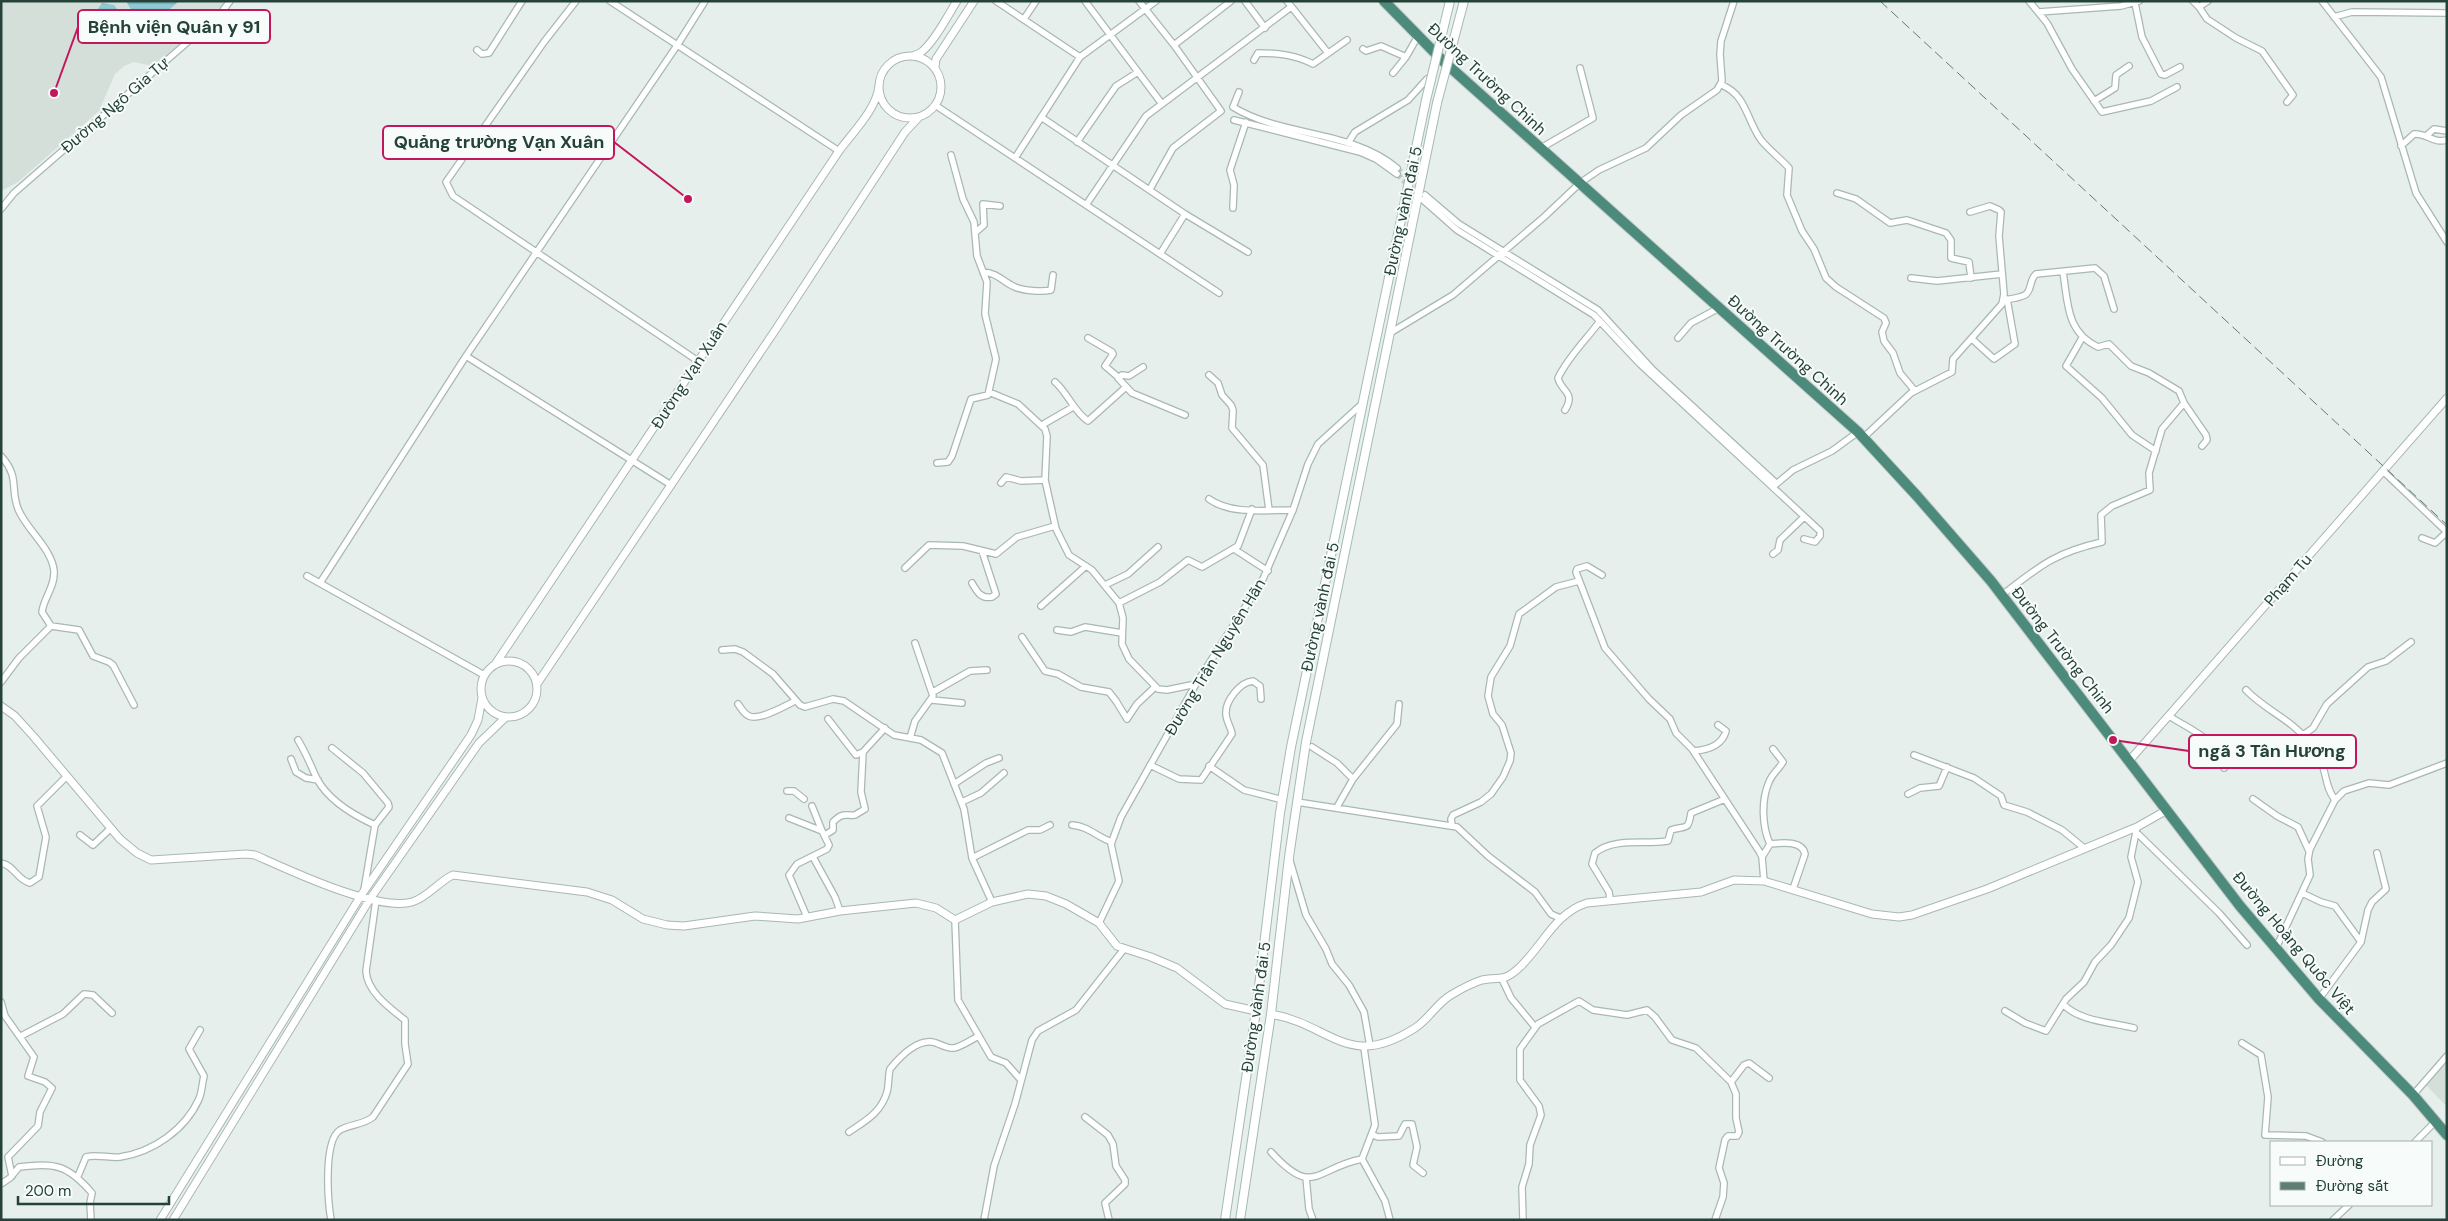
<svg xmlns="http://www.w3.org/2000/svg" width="2448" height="1221" font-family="'DM Sans',sans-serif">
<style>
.built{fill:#d4dfda}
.water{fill:url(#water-rules)}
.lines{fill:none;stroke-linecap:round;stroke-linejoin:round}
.minor-tunnel{stroke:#bfccc8;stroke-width:5.5;stroke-dasharray:5.5 3;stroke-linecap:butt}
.minor-casing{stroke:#a8b8b2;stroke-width:8}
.tertiary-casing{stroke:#a8b8b2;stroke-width:9}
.secondary-casing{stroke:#a4bbb3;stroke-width:10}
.trunk-casing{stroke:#c2cac8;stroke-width:12}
.minor{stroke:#fff;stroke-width:5.5}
.tertiary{stroke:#fff;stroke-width:7}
.secondary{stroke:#fff;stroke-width:8}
.trunk{stroke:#4c8a7c;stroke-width:10}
.rail{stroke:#5f7d75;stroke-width:1;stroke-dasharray:10 5;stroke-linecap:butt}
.secondary-bridge-casing{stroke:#a4bbb3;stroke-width:10;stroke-linecap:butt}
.secondary-bridge{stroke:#fff;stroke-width:8}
.labels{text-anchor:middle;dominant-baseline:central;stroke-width:4;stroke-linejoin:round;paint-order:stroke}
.street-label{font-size:16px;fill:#24423a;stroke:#f7fbf9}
.leader{fill:none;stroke:#c2185b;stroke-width:2}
.callout-dot{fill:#c2185b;stroke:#f7fbf9;stroke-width:2}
.callout{fill:#f7fbf9;stroke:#c2185b;stroke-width:2}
.callout-label{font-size:18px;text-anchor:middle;font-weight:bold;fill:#24423a}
</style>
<defs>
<pattern id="water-rules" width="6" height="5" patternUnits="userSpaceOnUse" patternTransform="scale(1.25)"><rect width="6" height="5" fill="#8ec9d4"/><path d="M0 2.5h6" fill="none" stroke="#74a5ad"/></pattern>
</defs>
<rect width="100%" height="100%" fill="#e6efeb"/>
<path class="built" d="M1 1H227L223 8 153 66 134 62 124 66 115 74 99 111 18 182 1 191Z
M2447 1063V1107L2425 1084Z"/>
<path class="water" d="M126 1H179L160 18 148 22 133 13Z
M102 3 114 5 124 18C124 28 114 39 104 42L93 33 88 23Z"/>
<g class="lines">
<path class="minor-tunnel" d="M1397 168 1421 190
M1397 174 1420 197"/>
<defs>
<path id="minor" d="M576 1 544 42 446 182 453 196 698 361
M610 1 839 151
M996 1 1080 57
M1085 1 1162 104
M1139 1 1174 45 1221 111 1173 148 1150 189
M1245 1 1265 28
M1287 1 1328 53
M2029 1 2047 23 2072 69 2102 112 2151 101 2177 87
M2193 1 2199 7 2208 1
M2322 1 2381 77 2416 193 2447 242
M2135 3 2142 37 2161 74 2165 75 2180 67
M2199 7 2207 19 2236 38 2262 51 2293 95 2287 102
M2039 12 2121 6 2139 1
M2334 17 2352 12 2447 13
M1024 19 1036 1
M1174 45 1231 1
M1363 49 1366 51 1381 46 1406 57
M477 50 482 54 489 53 522 1
M1254 60 1258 53C1279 53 1295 55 1313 64L1347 40
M1393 73 1406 57 1418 36
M1722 85C1747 96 1746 119 1761 140 1770 151 1780 158 1789 168L1787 195 1802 231 1814 249 1826 278 1836 287 1884 318 1886 323 1882 332 1884 341 1893 353 1900 373 1915 391
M1239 92 1233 107C1284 138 1350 129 1397 168
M2094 101 2115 88 2116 75 2129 66
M935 105 1219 293
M1041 117 1185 214 1248 252
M1234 120 1360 152 1376 159 1397 174
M2426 136 2434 129 2447 131
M1077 142 1116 86 1138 72
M1348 143 1355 132 1408 100 1427 79
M2401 146 2414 134C2427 133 2433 144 2447 140
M1541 148 1593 118 1580 68
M1015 158 1080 57 1156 1
M1837 193 1856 199 1890 223 1907 220 1946 233 1951 240V258L1969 262 1971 278
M1425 195 1459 224 1598 310 1653 370 1776 483
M1423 200 1457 230 1594 315 1640 364 1820 531V536L1815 542 1804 539
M1086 205 1146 116 1291 7
M1233 208 1234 185 1230 170 1246 122
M1 209 14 193 221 13 230 1
M1970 212 1990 206 1999 210
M976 232 984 225 983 204 1000 206
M1160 254 1185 214
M983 272C998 273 1003 282 1015 287 1024 291 1043 292 1051 290L1053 275
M2063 272C2068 303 2066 332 2098 347L2109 344 2131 366 2149 373 2179 391 2184 403 2206 435 2207 440 2202 446
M1911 278 1937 281 2002 274
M2004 300C2010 299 2019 298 2025 295 2032 291 2029 280 2036 274L2095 268 2104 276 2114 309
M1390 333 1453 295 1544 217 1580 183 1599 170 1646 148 1681 115 1717 90 1722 81 1720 54 1721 41 1734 1
M1088 338 1112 352 1113 354 1105 366 1118 377
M1678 338 1691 323 1719 308
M2082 338 2066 366 2102 398 2132 435 2156 451
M1972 339 1994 359 2015 344 2007 299
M466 356 671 485
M1143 367 1129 376 1122 375 1118 378 1132 393 1185 415
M1209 375 1218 383 1222 395 1231 405 1233 410 1232 428 1263 465 1269 510
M1055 382C1068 393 1073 411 1088 421L1126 387
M989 392 1018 404 1045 429 1047 436 1045 480 1056 529 1069 555 1092 570 1119 603 1123 618 1122 644 1129 659 1158 689 1167 690 1196 684
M1565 410C1576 392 1561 392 1558 378 1568 357 1586 340 1600 321
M1042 425 1073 407
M1863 438 1911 393 1952 372 1953 359 2002 304 2004 294 1999 236 2001 212
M1 456C21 478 9 490 19 511 28 531 52 549 54 571 55 587 44 597 42 612L51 626 19 658 1 682
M937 463 948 462 952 456 971 399 988 395 996 359 985 314 987 282 977 256 974 222 963 199 951 155
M2383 471 2447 532 2435 543 2422 538
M1001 483 1006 477 1021 481 1045 480
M1774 486 1793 470 1832 451 1858 432
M1209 499C1231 515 1267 510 1293 510
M1234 549 1268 571
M1773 554 1778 550 1780 540 1804 517
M905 568 929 545 963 546 996 554 1017 537 1055 526
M1602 575 1587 566 1577 569 1576 572 1605 648 1649 699 1670 719 1676 733 1692 749 1759 851 1762 857 1764 881
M307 576 484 675
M320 583 466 356 678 44 705 1
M972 583C977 592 981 599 992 597L996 594 982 551
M1105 585 1128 574 1158 547
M2002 595C2040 566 2054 553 2102 542L2101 515 2112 506 2150 490 2149 473 2162 429 2184 403
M1119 603 1160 582 1188 560 1202 567 1238 546 1252 509
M1041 606 1086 566
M51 626 79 630 93 656 109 662 113 665 134 705
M1057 630 1071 632 1085 627 1122 633
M1022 637 1045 671 1058 674 1081 687 1109 692 1116 701 1127 719 1137 704 1155 687
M722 650 735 649 743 652 773 674 800 705 805 707 833 699 844 701 894 735 921 740 942 753 964 809 972 858 992 902
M2246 690C2265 710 2292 720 2308 741 2313 748 2320 756 2322 764 2327 778 2326 788 2335 800
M933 692 970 671 987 670
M932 700 962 703
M738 704C741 708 744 714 749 716 759 721 785 706 795 701
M2169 716C2194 732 2216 738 2224 768
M828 719 856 755 863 752 885 728
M2303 735 2313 728 2327 704 2368 667 2386 661 2411 642
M910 738 915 721 933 696 915 643
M298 740C306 753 311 766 317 779 329 801 353 815 375 825
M1312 747 1337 763 1353 779
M332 748 363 773 388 803 389 807 375 825 364 890
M1694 751C1707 750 1722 746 1726 731L1718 725
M1914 755 1974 778 2001 796 2004 805 2027 812 2062 830 2084 848
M291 759 296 772 306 778 318 780
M1150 765 1179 779 1201 780 1232 734C1231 727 1226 721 1226 714 1225 701 1240 682 1253 681L1260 686 1261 699
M1209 766 1244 790 1283 800
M954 784 986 763 999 758
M787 791H794L804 799
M1908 794 1920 788 1939 786 1947 767
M2253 799 2277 816 2298 827 2309 851
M962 802 981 793 1004 773
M1297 802 1457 827 1488 856 1535 892 1551 914 1560 918
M812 806 822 831
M1337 807 1353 779 1397 724 1399 704
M789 818 822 831 829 845 827 849 797 864 789 875 807 917
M1072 825C1088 826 1097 837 1112 842
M1452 825 1451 819 1453 815 1481 802 1491 794 1503 777 1510 761 1511 753 1502 725 1493 714 1488 696 1491 677 1510 646 1519 614 1556 587 1579 581
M2136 832 2219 913 2247 945
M80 835 93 845 111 828
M825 835 833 830V822C843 812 844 816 855 815L865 809 861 792 863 752
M1770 844C1781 843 1802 840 1805 854L1793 889
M813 857 835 897 840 911
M1762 857 1770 844C1762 827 1761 800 1769 782 1772 774 1779 769 1783 762L1773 749
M972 858 1028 830H1040L1050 825
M1290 861 1306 915 1326 949 1332 964 1349 985 1364 1012 1370 1046
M1 863C14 865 17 880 30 883L39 877 46 837 37 806 67 776
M2302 893 2321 902 2335 906 2361 942
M1610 899 1609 892 1592 864 1595 853C1614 837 1645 845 1668 841L1671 830C1686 825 1688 832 1691 813L1725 799
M955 920 958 1000 991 1057 1006 1063 1021 1080
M1099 923 1119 881 1111 844 1121 817 1196 684 1263 579 1293 510 1308 464 1318 444 1363 403
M2276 948 2310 875 2308 859 2310 849 2335 800 2344 791 2369 783 2389 785 2447 763
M1502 979 1511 998 1535 1027
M2319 999 2361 942 2368 910 2372 902 2386 889 2377 853
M1 1002 5 1016 34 1057 28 1076 45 1082 52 1088 40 1112 38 1126 8 1157 12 1176
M2063 1004C2080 1022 2111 1022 2134 1028
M2005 1011 2025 1023 2046 1031 2066 999 2084 982 2095 962 2111 945 2129 918 2138 882 2131 857 2137 827
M21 1036 63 1014 84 994 93 995 112 1013
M2242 1043 2261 1055 2268 1097 2265 1135 2306 1136 2322 1142
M1364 1048 1375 1125 1362 1159 1385 1201 1390 1220
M1731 1082 1744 1065 1749 1063 1769 1078
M2413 1095 2447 1056
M1085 1117 1108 1135 1113 1144 1116 1166 1125 1180V1184L1105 1203 1109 1220
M849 1132C865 1121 881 1113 887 1092 889 1085 888 1077 890 1069 899 1058 916 1040 932 1042 939 1043 947 1049 954 1048 963 1046 972 1039 979 1036
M1373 1135 1378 1137 1399 1136 1405 1124H1412L1417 1147 1413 1165 1423 1173
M2415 1142 2435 1122
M1271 1152C1314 1199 1315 1168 1362 1159
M78 1176 86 1157C96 1154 109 1158 120 1157 153 1152 185 1130 199 1099 202 1092 202 1084 204 1076L189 1049 200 1030
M1306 1177 1309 1209 1313 1220
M1 1184 10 1178 19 1167C55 1163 67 1164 92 1193L90 1203 91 1220
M331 1220C328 1202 323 1141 340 1130 350 1124 363 1125 373 1117L408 1064 405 1044V1020C390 1008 367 992 366 971L376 900
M984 1220 994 1166 1015 1104 1032 1040 1038 1031 1076 1010 1124 949
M1523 1220 1522 1187 1529 1164 1530 1145 1541 1115 1539 1106 1520 1080V1049L1538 1024 1579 1001 1593 1010 1627 1015 1647 1010 1655 1017 1672 1040 1696 1048 1731 1082 1736 1094V1118L1739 1132 1737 1136H1728L1725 1140 1719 1168 1724 1183 1723 1197 1715 1220
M2333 1220 2349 1205"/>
<path id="tertiary" d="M915 55C929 53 949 13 957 1
M879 87a31 31 0 1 1 62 0a31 31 0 1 1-62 0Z
M935 67 936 59 974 1
M481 689a28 28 0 1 1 56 0a28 28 0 1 1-56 0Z
M496 663 839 151C853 132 877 109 879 85
M537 684 776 329 905 132 919 117
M1 706 15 716 34 737 120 839 137 853 151 860 246 854 255 855C289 870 377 912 412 902 427 898 438 882 453 875L587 892 612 900 643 919 667 925 684 926 755 916 798 919 840 911 916 903 936 908 955 920 992 902 1028 894 1046 896 1066 904 1099 923 1117 946 1151 957 1177 968 1225 1004 1256 1011
M2129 761 2447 398
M1271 1014C1332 1025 1348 1071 1415 1028 1429 1019 1437 1003 1451 995 1461 989 1472 983 1482 980 1501 976 1503 983 1520 967 1543 945 1555 913 1587 903L1701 892 1734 880 1764 881 1872 914 1899 917 1912 915 1987 889 2137 827 2167 810
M160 1220 360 897 471 735 478 720 482 698
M173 1220 370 899 479 743 506 717"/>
<path id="secondary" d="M1225 1220 1256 1011 1280 813 1291 747 1426 100
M1240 1220 1271 1014 1289 857 1306 742 1437 103"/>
<path id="trunk" d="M1384 1 1442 60 1858 432 1917 496 1991 581 2240 906 2319 999 2413 1095 2447 1135"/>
</defs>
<use href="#minor" class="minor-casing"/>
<use href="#tertiary" class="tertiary-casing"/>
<use href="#secondary" class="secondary-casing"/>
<use href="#trunk" class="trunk-casing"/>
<use href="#minor" class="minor"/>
<use href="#tertiary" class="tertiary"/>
<use href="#secondary" class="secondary"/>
<use href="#trunk" class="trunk"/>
<path class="rail" d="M1880 1 2447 525"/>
<defs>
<path id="secondary-bridge" d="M1426 100 1450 1
M1437 103 1464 1"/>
</defs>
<use href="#secondary-bridge" class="secondary-bridge-casing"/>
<use href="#secondary-bridge" class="secondary-bridge"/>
</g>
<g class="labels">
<g class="street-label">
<text transform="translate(1487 79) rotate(43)">Đường Trường Chinh</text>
<text transform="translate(115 105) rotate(-41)">Đường Ngô Gia Tự</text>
<text transform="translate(1403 211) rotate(-78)">Đường vành đai 5</text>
<text transform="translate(1788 350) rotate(42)">Đường Trường Chinh</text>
<text transform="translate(689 375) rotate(-57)">Đường Vạn Xuân</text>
<text transform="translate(2288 580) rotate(-49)">Phạm Tu</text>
<text transform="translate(1320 607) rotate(-78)">Đường vành đai 5</text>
<text transform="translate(2063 650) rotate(52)">Đường Trường Chinh</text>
<text transform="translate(1215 657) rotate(-59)">Đường Trần Nguyên Hãn</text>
<text transform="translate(2294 943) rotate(50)">Đường Hoàng Quốc Việt</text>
<text transform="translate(1256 1007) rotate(-82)">Đường vành đai 5</text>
</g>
</g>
<path class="leader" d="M54 93L78 27M688 199L614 142M2113 740L2189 751"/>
<g class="callout-dot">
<circle cx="54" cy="93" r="5"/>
<circle cx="688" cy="199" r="5"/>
<circle cx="2113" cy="740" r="5"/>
</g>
<g class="callout">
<rect x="78" y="10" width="192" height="33" rx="5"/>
<rect x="383" y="126" width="231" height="33" rx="5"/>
<rect x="2189" y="735" width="167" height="33" rx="5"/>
</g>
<g class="callout-label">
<text x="174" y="33">Bệnh viện Quân y 91</text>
<text x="499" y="148">Quảng trường Vạn Xuân</text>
<text x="2272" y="757">ngã 3 Tân Hương</text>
</g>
<rect width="2448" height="1221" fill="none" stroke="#24423a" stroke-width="5"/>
<rect x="2270" y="1141" width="162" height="65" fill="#f7fbf9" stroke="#a3b1ad"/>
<rect x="2280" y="1157" width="25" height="8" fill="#ffffff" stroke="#a3b1ad"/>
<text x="2316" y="1166" font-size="15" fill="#24423a">Đường</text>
<rect x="2280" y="1182" width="25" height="8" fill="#5f7d75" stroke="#a3b1ad"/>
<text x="2316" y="1191" font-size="15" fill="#24423a">Đường sắt</text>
<path d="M18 1196v8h151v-8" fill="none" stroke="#24423a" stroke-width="2.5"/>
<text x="25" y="1196" font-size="15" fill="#24423a" stroke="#f7fbf9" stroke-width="4" paint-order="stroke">200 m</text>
</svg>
